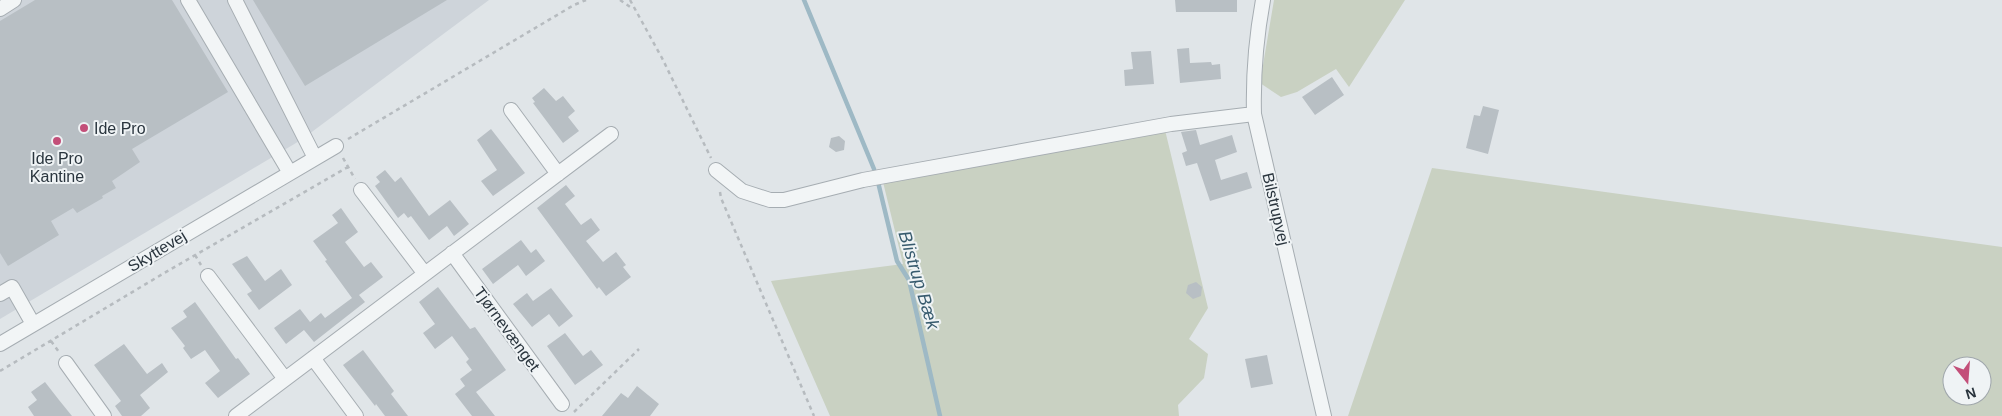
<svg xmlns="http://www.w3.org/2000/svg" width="2002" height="416" font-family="Arial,sans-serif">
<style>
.built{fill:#ced4da}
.green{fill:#c9d1c2;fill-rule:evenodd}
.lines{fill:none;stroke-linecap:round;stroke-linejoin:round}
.stream{stroke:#9eb9c5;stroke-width:4.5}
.building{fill:#b8bfc4}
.minor-casing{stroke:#a6adb2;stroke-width:16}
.path{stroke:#b6bbbf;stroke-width:2.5;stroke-dasharray:4 4;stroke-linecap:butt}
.minor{stroke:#f2f5f6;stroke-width:14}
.poi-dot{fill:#c34f79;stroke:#eff3f5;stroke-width:2}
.labels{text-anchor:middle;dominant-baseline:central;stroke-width:4;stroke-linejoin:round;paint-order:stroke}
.poi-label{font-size:16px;fill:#2a353e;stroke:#eff3f5;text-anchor:start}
.street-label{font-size:16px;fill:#2a353e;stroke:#eff3f5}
.water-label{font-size:18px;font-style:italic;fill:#385b6e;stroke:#eff3f5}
</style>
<rect width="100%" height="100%" fill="#e0e5e8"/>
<path class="built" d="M0 0H489L301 140 0 319Z"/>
<path class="green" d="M1274 0H1405L1349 87 1336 69 1297 92 1281 97 1260 83Z
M1165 130 1208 308 1189 339 1208 354 1204 378 1178 405 1179 416H830L771 281 903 264 883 182Z
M1432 168 2002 247V416H1348ZM1952 366H1982V396H1952Z"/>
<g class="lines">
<path class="stream" d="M804 0 874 169
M878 182 897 261 909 280 940 416"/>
</g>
<path class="building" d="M35 0H172L228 92 132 149 140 162 112 181 116 188 102 196 103 198 77 213 73 208 51 221 59 235 8 266 0 253V21Z
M253 0H447L305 86Z
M1175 0H1237V12H1176Z
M1189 48 1190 63 1211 62 1212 65 1220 64 1221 79 1180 83 1177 49Z
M1151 51 1154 84 1125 86 1124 70 1133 69 1131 52Z
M1332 77 1344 95 1315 115 1302 97Z
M544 88 556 101 563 96 575 111 568 117 579 131 563 143 533 103 535 102 532 98Z
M1483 106 1499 110 1488 154 1466 148 1474 115 1480 116Z
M491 129 525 173 493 196 481 181 497 170 477 140Z
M1196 130 1200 145 1232 135 1237 152 1215 160 1221 180 1247 172 1252 188 1210 201 1197 163 1186 166 1182 153 1187 151 1181 132Z
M839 136 845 141 844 150 836 152 829 147 831 138Z
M385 170 395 182 401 177 429 216 450 200 469 224 454 236 447 226 429 240 411 216 408 218 404 213 398 218 375 186 380 182 376 177Z
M566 185 575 196 565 204 581 225 591 218 600 230 586 241 603 262 616 252 626 265 623 267 631 277 606 296 599 287 597 289 537 208Z
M341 208 358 232 345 242 364 267 371 262 383 277 359 295 365 302 314 342 304 330 286 344 274 328 300 309 310 322 321 313 325 318 352 298 325 261 327 260 313 241 338 223 332 215Z
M521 240 531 253 536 249 545 261 526 276 518 265 493 284 482 269Z
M247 256 265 281 281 269 292 285 259 310 247 294 252 291 232 264Z
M1196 282 1202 287 1201 296 1193 299 1186 293 1188 285Z
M438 287 470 329 475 327 506 370 476 392 495 416H472L455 394 465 386 460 379 472 370 466 362 469 359 452 336 435 349 423 333 435 324 419 302Z
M551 288 573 316 559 327 549 314 532 327 513 304 527 293 533 301Z
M195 302 236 359 238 358 250 374 218 398 205 383 220 371 205 350 191 359 183 348 185 346 171 328 187 317 183 311Z
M565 333 583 356 591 350 603 365 575 385 547 346Z
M124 344 147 374 162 363 168 372 140 395 150 408 141 416H122L115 406 121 401 94 365Z
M363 350 394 391 391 394 408 416H385L376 404 375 406 343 365Z
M1267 355 1273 384 1251 388 1245 359Z
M45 382 59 400 72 416H34L28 407 37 400 31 392Z
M637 386 659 404 650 416H602L621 393 628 398Z"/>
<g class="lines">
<defs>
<path id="minor" d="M188 0 290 173
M235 0 315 158
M1263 0C1256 38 1253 75 1254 114L1324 416
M0 9 14 0
M511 110 558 174
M716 170 742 191 770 200H784L863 180 1171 124 1254 114
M361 190 425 274
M452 253 562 404
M208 276 285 379
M0 294 12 287 33 324
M0 344 336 146
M313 358 356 416
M66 363 104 416
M236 416 611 134"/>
</defs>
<use href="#minor" class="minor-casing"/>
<path class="path" d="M620 0 633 9
M630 0 662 58 711 158
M348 139 574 5 586 0
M343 158 355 179
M720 192 721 198 814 416
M195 255 201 265
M51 341 59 352
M0 371 171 269 348 167
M574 412 639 349"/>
<use href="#minor" class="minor"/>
</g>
<g class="poi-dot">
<circle cx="84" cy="128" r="5"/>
<circle cx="57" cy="141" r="5"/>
</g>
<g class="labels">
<g class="poi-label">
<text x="94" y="128">Ide Pro</text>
<text x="57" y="158" text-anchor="middle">Ide Pro<tspan x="57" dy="18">Kantine</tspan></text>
</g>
<g class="street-label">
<text transform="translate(1276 209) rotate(77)">Bilstrupvej</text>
<text transform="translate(157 251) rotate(-31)">Skyttevej</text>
<text transform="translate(507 329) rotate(54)">Tjørnevænget</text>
</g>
<g class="water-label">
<text transform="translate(919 280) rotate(73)">Blistrup Bæk</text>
</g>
</g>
<g transform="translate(1967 381) rotate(163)"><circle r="24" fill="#eff3f5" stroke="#a0a7ac"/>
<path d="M0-4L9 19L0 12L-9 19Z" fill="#c34f79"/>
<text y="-8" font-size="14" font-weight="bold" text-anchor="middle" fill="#2a353e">N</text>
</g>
</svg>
